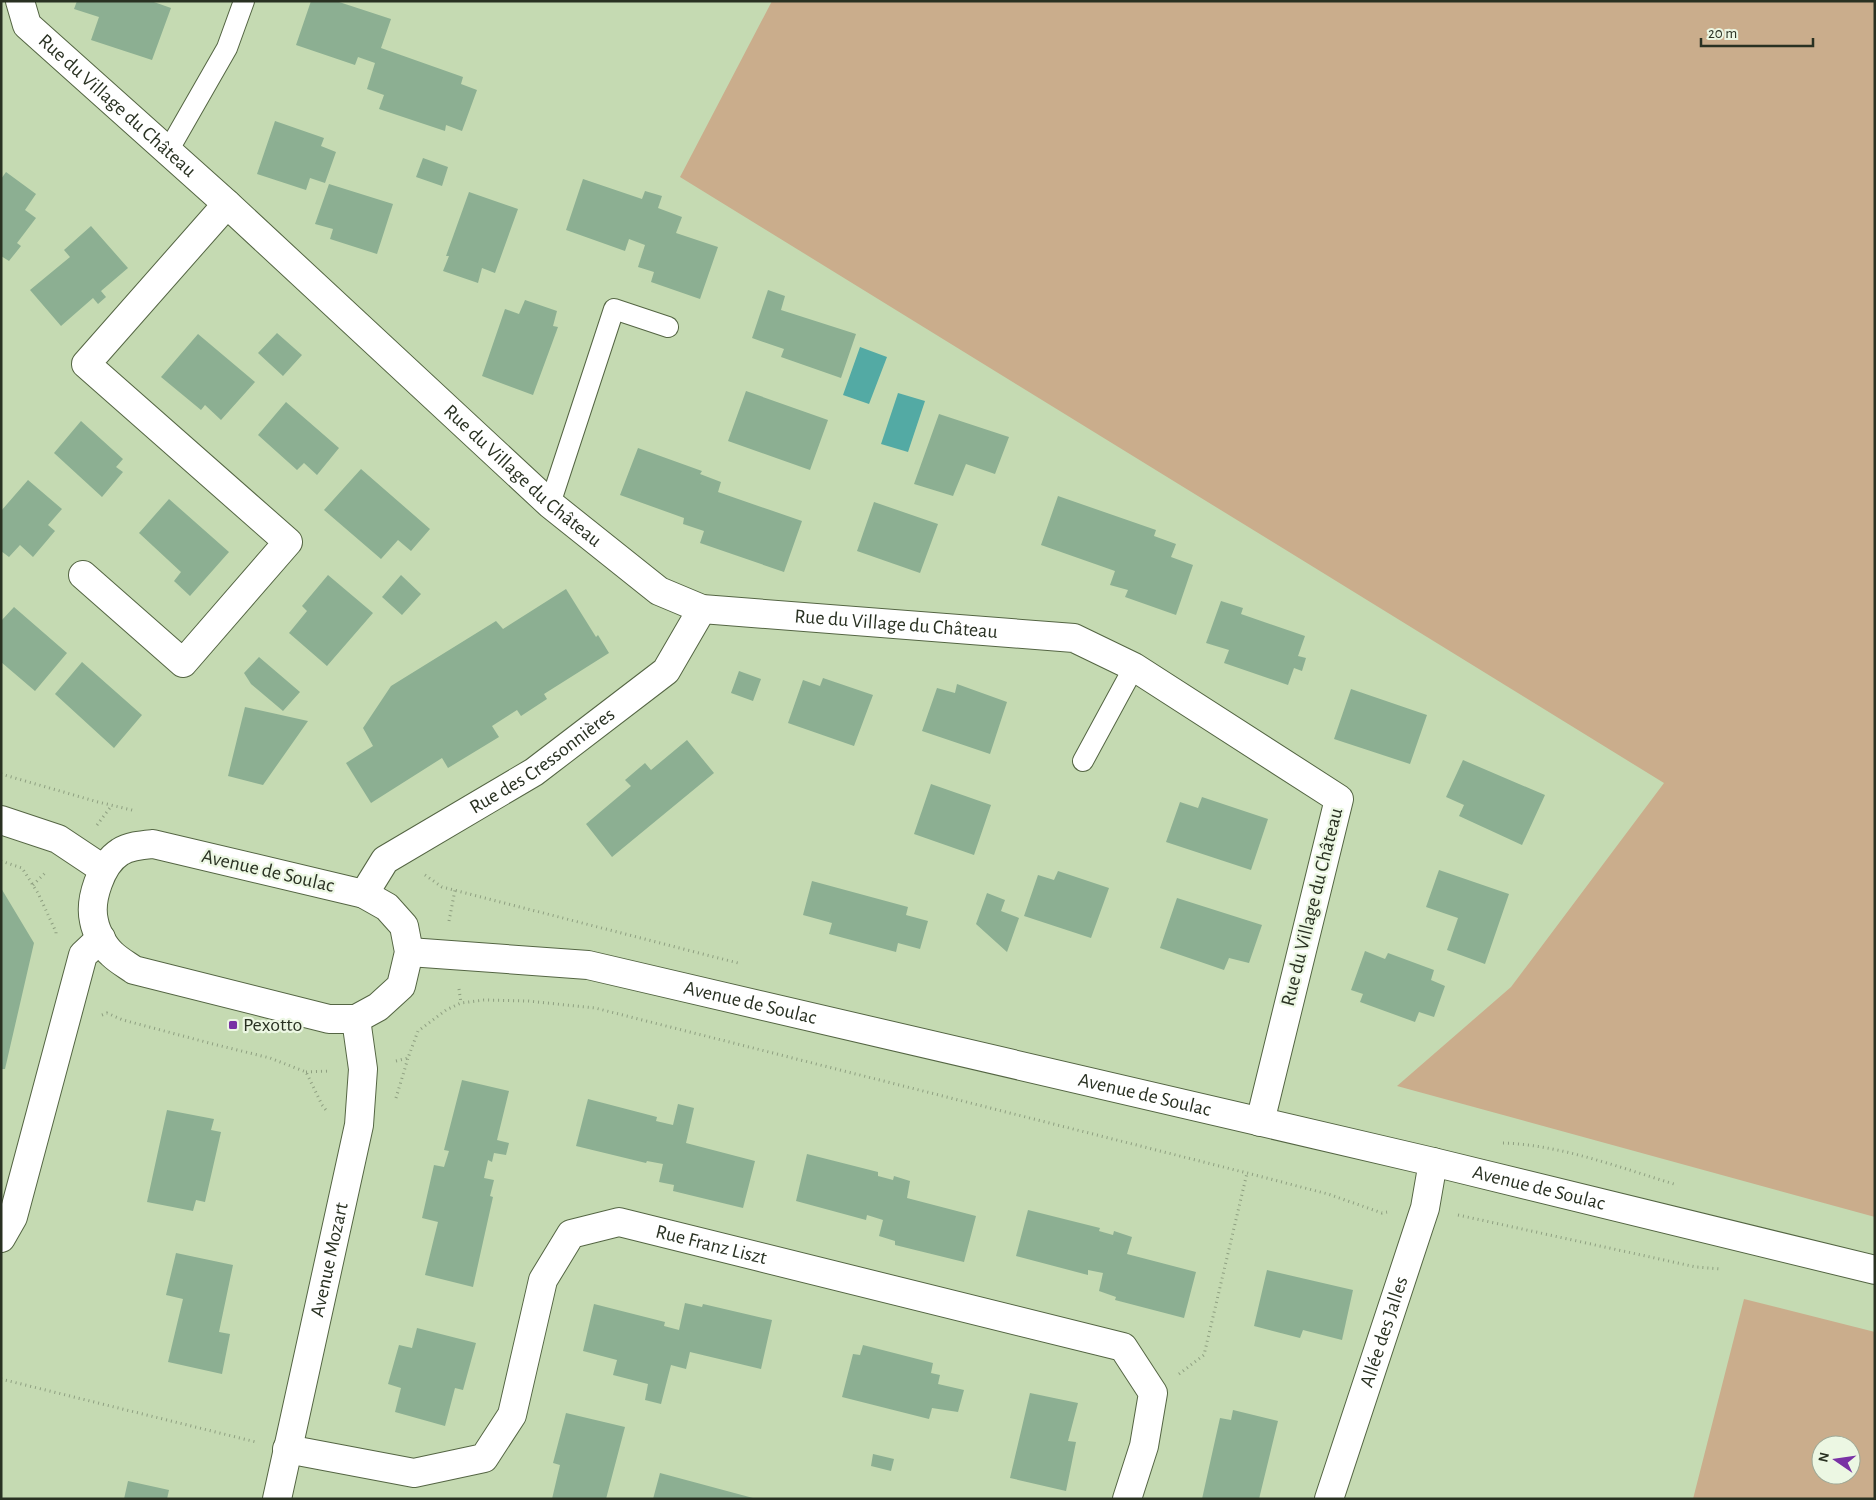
<svg xmlns="http://www.w3.org/2000/svg" width="1876" height="1500" font-family="'Alegreya Sans',sans-serif">
<style>
.green{fill:#caad8c;fill-rule:evenodd}
.water{fill:#53aaa4}
.building{fill:#8caf92}
.lines{fill:none;stroke-linecap:round;stroke-linejoin:round}
.lane-casing{stroke:#546543;stroke-width:22}
.street-casing{stroke:#546543;stroke-width:30}
.secondary-casing{stroke:#546543;stroke-width:30}
.path{stroke:#8e9f80;stroke-width:3;stroke-dasharray:1 4;stroke-linecap:butt}
.lane{stroke:#fff;stroke-width:20}
.street{stroke:#fff;stroke-width:28}
.secondary{stroke:#fff;stroke-width:28}
.poi-dot{fill:#7932a5;stroke:#ecf7e3;stroke-width:2}
.labels{text-anchor:middle;dominant-baseline:central;stroke-width:4.5;stroke-linejoin:round;paint-order:stroke}
.street-label{font-size:20px;fill:#293122;stroke:#ecf7e3}
.poi-label{font-size:20px;fill:#293122;stroke:#ecf7e3;text-anchor:start}
</style>
<rect width="100%" height="100%" fill="#c5dab2"/>
<path class="green" d="M772 1H1875V1217L1397 1086 1511 987 1664 783 680 177Z
M1744 1299 1875 1332V1499H1693ZM1821 1445H1851V1475H1821Z"/>
<path class="water" d="M860 347 887 357 869 404 843 395Z
M898 393 925 401 908 452 881 444Z"/>
<path class="building" d="M77 1H151L171 8 152 60 91 40 99 17 74 9Z
M311 1H336L391 19 381 48 463 77 461 84 477 90 462 131 446 125 445 131 379 109 384 95 367 89 375 63 358 57 355 65 296 45Z
M275 121 324 138 321 146 336 152 325 183 310 178 306 190 257 174Z
M423 158 448 167 442 186 416 177Z
M6 172 36 194 25 210 36 218 17 243 21 246 9 261 1 256V179Z
M583 179 642 199 645 191 662 196 658 208 682 217 676 233 718 247 700 299 651 282 654 272 638 267 645 245 629 239 625 251 566 230Z
M329 184 393 204 377 254 330 239 333 229 315 224Z
M469 192 518 209 495 273 482 268 478 283 443 271 449 256H446Z
M91 226 128 268 101 291 106 297 98 304 93 298 61 326 30 290 70 257 64 250Z
M768 290 785 296 781 310 856 334 841 378 781 357 784 349 752 338Z
M525 300 557 311 553 326 558 327 533 395 482 376 505 309 519 314Z
M277 333 302 355 283 376 258 353Z
M198 334 255 382 221 420 205 405 201 410 161 377Z
M746 391 828 420 810 470 728 441Z
M286 402 339 448 317 475 304 463 297 470 258 435Z
M939 414 1009 437 995 474 966 464 953 496 914 484Z
M81 421 123 459 116 467 123 472 102 497 54 453Z
M638 448 702 471 700 474 721 482 718 492 802 521 784 572 700 543 704 531 683 524 684 518 620 495Z
M361 469 430 529 411 551 398 540 381 559 324 510Z
M28 480 62 509 48 525 55 531 33 557 20 545 9 557 1 551V511Z
M1058 496 1156 530 1154 536 1176 544 1171 557 1193 565 1176 615 1125 597 1128 590 1110 585 1115 571 1041 545Z
M169 499 229 552 190 596 174 581 181 572 139 533Z
M874 502 938 524 920 573 857 551Z
M328 575 373 613 327 666 289 633 307 611 302 606Z
M401 575 421 594 402 615 382 597Z
M566 589 596 637 598 635 609 653 544 694 547 699 521 716 517 710 492 726 499 737 448 768 442 758 371 803 346 763 373 746 363 728 391 686 496 621 503 629Z
M1221 601 1243 608 1241 614 1305 636 1298 656 1306 658 1302 671 1294 668 1288 685 1224 663 1229 650 1206 643Z
M14 607 67 653 35 691 1 662V621Z
M259 657 300 692 283 711 251 684 244 673Z
M82 662 142 715 114 748 55 694Z
M739 671 761 679 753 701 731 693Z
M823 678 873 695 854 746 788 723 803 680 820 686Z
M957 684 1007 702 990 754 922 731 937 688 955 693Z
M1351 689 1427 715 1410 764 1334 739Z
M245 707 308 721 263 785 228 776Z
M687 740 714 773 612 857 586 824 631 786 625 780 645 763 651 770Z
M1463 760 1545 795 1522 845 1459 816 1464 805 1446 797Z
M931 784 991 805 974 855 914 834Z
M1202 797 1268 819 1251 870 1166 842 1180 802 1198 808Z
M1439 870 1509 894 1485 964 1447 950 1458 918 1426 907Z
M1058 871 1109 888 1091 938 1024 916 1038 875 1054 880Z
M812 881 908 907 906 915 928 921 920 949 898 943 896 952 829 934 832 923 803 915Z
M1 888 34 943 5 1069H1Z
M987 893 1005 900 1001 911 1019 918 1007 952 976 924Z
M1177 898 1262 925 1249 963 1229 958 1224 970 1160 948Z
M1365 951 1385 959 1388 953 1434 970 1431 980 1445 986 1434 1017 1419 1012 1415 1022 1360 1002 1363 994 1351 990Z
M462 1080 509 1091 497 1140 509 1143 506 1155 494 1153 492 1162 488 1160 484 1178 494 1180 490 1196 493 1197 473 1287 425 1275 438 1222 422 1218 434 1165 444 1167 449 1151 444 1150Z
M588 1099 657 1117 656 1121 673 1125 678 1104 694 1108 686 1143 755 1161 743 1208 673 1191 674 1185 659 1182 663 1164 647 1161 646 1163 576 1146Z
M167 1110 214 1119 211 1130 221 1132 205 1202 196 1200 193 1211 147 1202Z
M807 1154 878 1172V1176L893 1180 894 1176 910 1181 907 1198 976 1216 964 1262 895 1245V1241L879 1236 883 1220 867 1215 866 1220 796 1201Z
M1028 1210 1100 1228 1099 1231 1113 1235 1114 1231 1132 1237 1127 1254 1196 1272 1184 1318 1115 1300 1116 1297 1099 1291 1103 1273 1088 1270V1275L1016 1256Z
M176 1253 233 1265 219 1332 230 1334 222 1374 168 1362 183 1299 166 1295Z
M1267 1270 1353 1290 1342 1340 1303 1330 1300 1338 1254 1326Z
M685 1303 702 1307 703 1304 772 1320 761 1369 690 1352 686 1369 671 1365 661 1404 645 1400 648 1384 613 1375 617 1360 583 1351 594 1304 665 1322 664 1326 679 1330Z
M417 1328 476 1343 463 1390 455 1388 445 1426 395 1412 401 1388 388 1384 399 1345 412 1348Z
M863 1345 933 1363 931 1373 940 1375 938 1384 964 1390 958 1412 932 1408 929 1419 842 1397 853 1354 860 1355Z
M1030 1393 1078 1403 1068 1441 1076 1442 1066 1491 1010 1478Z
M1233 1410 1278 1421 1259 1499H1202L1220 1418 1231 1420Z
M566 1413 625 1427 606 1499H552L560 1465 553 1463Z
M873 1454 894 1459 891 1471 871 1466Z
M660 1473 753 1498V1499H653Z
M128 1481 169 1490 167 1499H124Z"/>
<g class="lines">
<defs>
<path id="lane" d="M168 151 227 48 244 1
M550 504 614 309 668 327
M1083 761 1134 667"/>
<g id="street">
<path id="s1" d="M20 1 27 25 227 204 550 504 659 591 702 609 1074 638 1134 667 1339 799 1260 1122"/>
<path d="M83 575 183 663 288 542 86 364 227 204"/>
<path id="s2" d="M364 894 385 860 534 772 666 671 702 609"/>
<path d="M1 1238 13 1217 83 955 101 938"/>
<path id="s3" d="M287 1449 414 1473 484 1458 512 1415 543 1280 571 1234 619 1222 1123 1347 1153 1393 1144 1446 1127 1499"/>
<path id="s4" d="M277 1499 359 1125 363 1069 356 1019"/>
<path id="s5" d="M1329 1499 1425 1208 1433 1162"/>
</g>
<g id="secondary">
<path d="M1 820 58 839 103 869"/>
<path d="M153 844 364 894 387 907 404 926 409 952 401 986 378 1007 356 1019H329L134 970C127 965 118 960 112 954 104 947 96 932 94 921 89 900 101 864 120 852 129 846 142 845 153 844Z"/>
<path id="s6" d="M409 952 588 965 1433 1162 1875 1270"/>
</g>
</defs>
<use href="#lane" class="lane-casing"/>
<use href="#street" class="street-casing"/>
<use href="#secondary" class="secondary-casing"/>
<path class="path" d="M1 774 98 802 136 811
M97 825 112 805
M1 861 22 868 38 893 56 932V936
M425 875 442 887 738 963
M33 885 46 872
M449 921 455 890
M459 989 461 1003
M102 1015 107 1013 123 1020 213 1044 270 1058 306 1072 322 1105 326 1110
M396 1061 408 1058 418 1031 446 1010 461 1003 484 1000 528 1001 595 1008 1247 1173 1328 1194 1382 1213 1387 1212
M306 1072 330 1071
M396 1098 408 1058
M1503 1143C1561 1145 1618 1167 1674 1184
M1458 1215 1696 1267 1721 1269
M1179 1374 1204 1355 1247 1173
M1 1379 256 1442"/>
<use href="#lane" class="lane"/>
<use href="#street" class="street"/>
<use href="#secondary" class="secondary"/>
</g>
<rect class="poi-dot" x="228" y="1020" width="10" height="10" rx="2.5"/>
<g class="labels">
<g class="street-label">
<text stroke="none"><textPath href="#s1" startOffset="146">Rue du Village du Château</textPath></text>
<text stroke="none"><textPath href="#s1" startOffset="695">Rue du Village du Château</textPath></text>
<text stroke="none"><textPath href="#s1" startOffset="1115">Rue du Village du Château</textPath></text>
<text stroke="none"><textPath href="#s2" startOffset="226">Rue des Cressonnières</textPath></text>
<text transform="translate(268 871) rotate(13)">Avenue de Soulac</text>
<text transform="translate(1312 907) rotate(-76)">Rue du Village du Château</text>
<text stroke="none"><textPath href="#s6" startOffset="346">Avenue de Soulac</textPath></text>
<text stroke="none"><textPath href="#s6" startOffset="751">Avenue de Soulac</textPath></text>
<text stroke="none"><textPath href="#s6" startOffset="1156">Avenue de Soulac</textPath></text>
<text stroke="none"><textPath href="#s3" startOffset="589">Rue Franz Liszt</textPath></text>
<text stroke="none"><textPath href="#s4" startOffset="245">Avenue Mozart</textPath></text>
<text stroke="none"><textPath href="#s5" startOffset="176">Allée des Jalles</textPath></text>
</g>
<g class="poi-label">
<text x="243" y="1025">Pexotto</text>
</g>
</g>
<rect width="1876" height="1500" fill="none" stroke="#293122" stroke-width="5"/>
<g transform="translate(1836 1460) rotate(283)"><circle r="24" fill="#ecf7e3" stroke="#9ea896"/>
<path d="M0-4L9 19L0 12L-9 19Z" fill="#7932a5"/>
<text y="-8" font-size="14" font-weight="bold" text-anchor="middle" fill="#293122">N</text>
</g>
<path d="M1701 38v8h112v-8" fill="none" stroke="#293122" stroke-width="2.5"/>
<text x="1708" y="38" font-size="15" fill="#293122" stroke="#ecf7e3" stroke-width="4" paint-order="stroke">20 m</text>
</svg>
